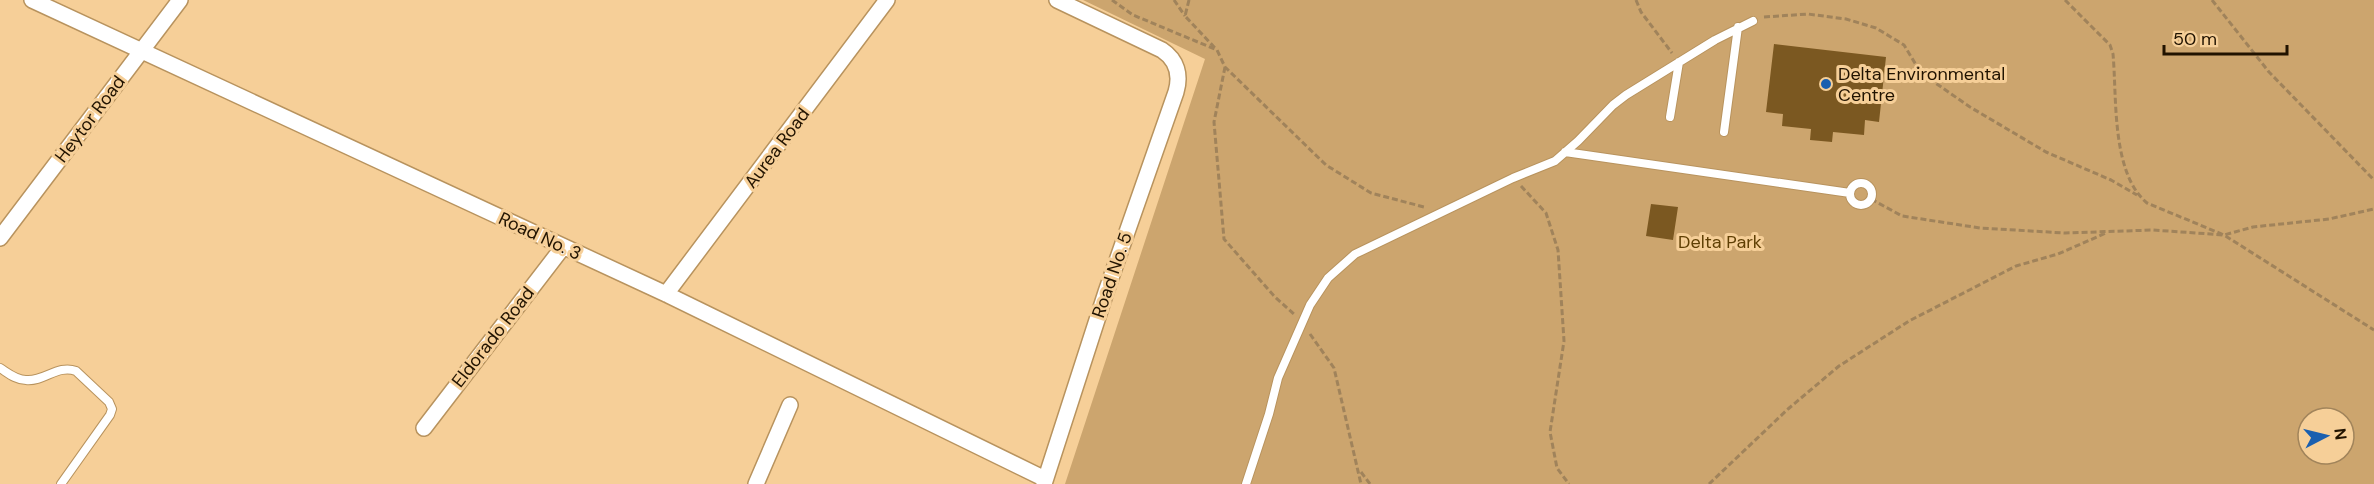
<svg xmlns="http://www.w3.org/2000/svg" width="2374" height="484" font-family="'DM Sans',sans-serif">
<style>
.green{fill:#cca56e;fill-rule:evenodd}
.building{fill:#7b5821}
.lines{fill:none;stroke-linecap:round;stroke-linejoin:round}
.lane-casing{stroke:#b8935e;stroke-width:10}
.street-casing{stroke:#b8935e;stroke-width:18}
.path{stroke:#a0835b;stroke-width:3;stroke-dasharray:6 3;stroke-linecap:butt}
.lane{stroke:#fff;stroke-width:8}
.street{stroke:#fff;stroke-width:15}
.poi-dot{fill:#1a5faf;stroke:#f6cf98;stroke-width:2}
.labels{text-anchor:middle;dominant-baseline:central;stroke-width:6;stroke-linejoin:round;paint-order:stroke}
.poi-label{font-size:18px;fill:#211300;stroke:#f6cf98;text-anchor:start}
.street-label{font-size:18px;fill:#211300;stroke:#f6cf98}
.park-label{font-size:18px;fill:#5f3f04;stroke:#f6cf98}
</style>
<rect width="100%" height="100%" fill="#f6cf98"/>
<path class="green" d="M1083 0H2374V484H1065L1205 59ZM2308 418H2344V454H2308Z"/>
<path class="building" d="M1774 44 1886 57 1879 122 1865 120 1864 135 1833 132 1832 142 1810 140 1811 129 1782 126 1783 114 1766 112Z
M1651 204 1678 207 1673 240 1646 236Z"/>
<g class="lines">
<defs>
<path id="lane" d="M1670 117 1679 62
M1724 132 1738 27
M1565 152 1850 193
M1850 194a11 11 0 1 1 22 0a11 11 0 1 1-22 0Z
M0 368C8 373 16 380 26 380 44 382 58 364 76 371L109 402 112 409 110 415 61 484
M1246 484 1269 414 1278 378 1310 305 1328 278 1355 254 1513 178 1555 161 1578 141 1613 105 1626 95 1715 40 1753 21"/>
<path id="street" d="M32 0 666 294 1045 479
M0 238 180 0
M666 294 887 0
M424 428 563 247
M756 484 790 405
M1044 484 1106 292 1176 92C1181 75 1177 60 1162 50L1057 0"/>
</defs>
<use href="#lane" class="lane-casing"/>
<use href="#street" class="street-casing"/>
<path class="path" d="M1112 0 1133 15 1217 50 1225 67 1326 165 1371 193 1424 207
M1174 0 1185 16
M1189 0 1185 16 1215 48
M1636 0 1641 12 1672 53
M2065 0 2110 45 2113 54C2117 97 2111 173 2147 203L2224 235 2374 330
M2212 0 2269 72 2374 180
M1764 17 1808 14 1846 19 1876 28 1904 45 1921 73 1970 107 2046 152 2111 180 2137 195
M1225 67 1214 122 1224 239 1275 297 1295 315
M1521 186 1546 213 1558 250 1564 341 1550 432 1557 468 1569 484
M1871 199 1902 216 1980 228 2065 233 2153 230 2224 235 2253 227 2329 219 2374 209
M1310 334 1334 368 1361 484
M1361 472 1370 484
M1709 484 1788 409 1839 366 1909 321 2016 266 2058 254 2106 233"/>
<use href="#lane" class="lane"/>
<use href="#street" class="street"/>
</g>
<circle class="poi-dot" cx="1826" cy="84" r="6"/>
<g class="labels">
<g class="poi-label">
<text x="1838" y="74">Delta Environmental<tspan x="1838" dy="21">Centre</tspan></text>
</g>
<g class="street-label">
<text transform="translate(90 119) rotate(-53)">Heytor Road</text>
<text transform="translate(777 148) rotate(-53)">Aurea Road</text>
<text transform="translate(540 236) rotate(25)">Road No. 3</text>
<text transform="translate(1112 275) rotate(-71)">Road No. 5</text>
<text transform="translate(493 337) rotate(-52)">Eldorado Road</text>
</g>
<g class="park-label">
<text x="1720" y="242">Delta Park</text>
</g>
</g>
<g transform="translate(2326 436) rotate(83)"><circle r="28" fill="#f6cf98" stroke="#a1845b" stroke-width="1.5"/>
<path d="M0-4.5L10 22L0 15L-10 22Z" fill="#1a5faf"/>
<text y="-9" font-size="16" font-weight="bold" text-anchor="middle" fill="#211300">N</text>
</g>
<path d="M2164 45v9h123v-9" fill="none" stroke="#211300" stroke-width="3"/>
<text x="2173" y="45" font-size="18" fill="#211300" stroke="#f6cf98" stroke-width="4.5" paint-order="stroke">50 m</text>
</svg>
